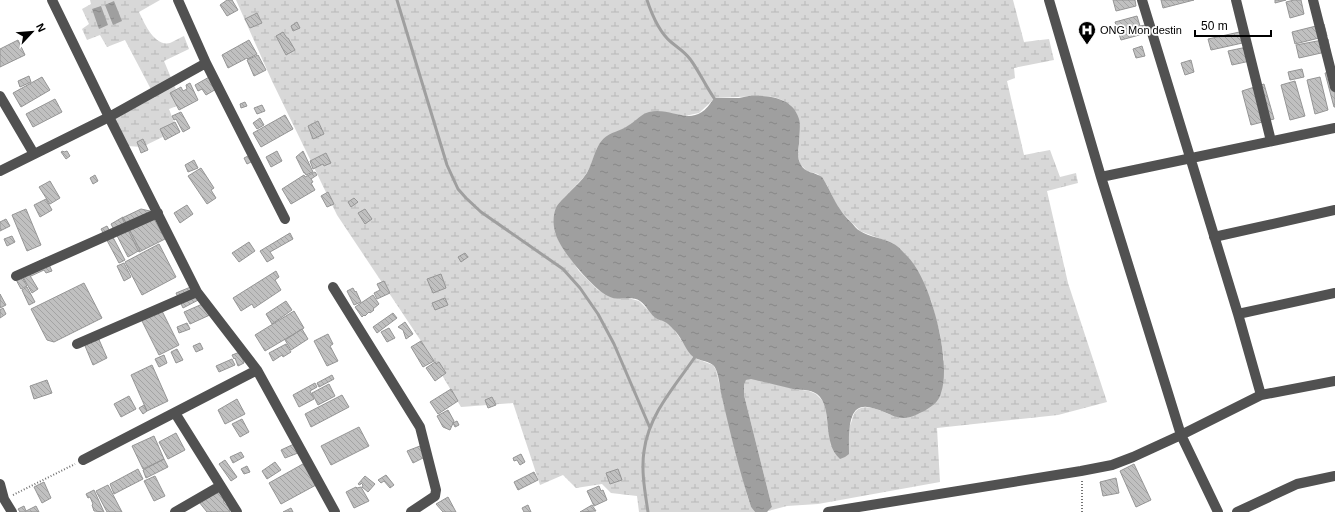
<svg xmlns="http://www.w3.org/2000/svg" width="1335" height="512" font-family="Arial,sans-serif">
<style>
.wetland{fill:url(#wetland-marsh)}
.water{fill:url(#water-ripples)}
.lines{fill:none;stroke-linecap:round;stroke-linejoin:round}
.stream{stroke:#9f9f9f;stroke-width:3}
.building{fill:url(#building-back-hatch);stroke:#959595}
.path{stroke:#737373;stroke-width:2;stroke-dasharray:1 2;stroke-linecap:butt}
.minor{stroke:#515151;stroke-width:10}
.labels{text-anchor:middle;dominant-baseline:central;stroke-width:3.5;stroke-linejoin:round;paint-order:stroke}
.poi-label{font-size:11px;fill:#000;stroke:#fff;text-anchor:start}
</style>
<defs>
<pattern id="wetland-marsh" width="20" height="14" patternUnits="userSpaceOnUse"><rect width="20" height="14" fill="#d8d8d8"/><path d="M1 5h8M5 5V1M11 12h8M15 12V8" fill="none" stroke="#b8b8b8"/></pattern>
<pattern id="water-ripples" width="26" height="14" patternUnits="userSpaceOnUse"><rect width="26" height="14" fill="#9f9f9f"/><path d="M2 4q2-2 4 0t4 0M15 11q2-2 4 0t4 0" fill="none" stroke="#878787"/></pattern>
<pattern id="building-back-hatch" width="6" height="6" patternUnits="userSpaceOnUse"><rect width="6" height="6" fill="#c0c0c0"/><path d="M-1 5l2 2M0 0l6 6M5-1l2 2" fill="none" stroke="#a3a3a3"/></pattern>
</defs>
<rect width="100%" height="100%" fill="#fff"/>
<path class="wetland" d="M90 0H160L139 12C144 22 154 47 170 43 175 41 179 38 184 36L189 49 164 61 182 104 169 109 177 130 142 147 128 146 114 119 155 97 125 40 107 47 100 35 87 40 82 29 89 24 82 9 91 4Z
M236 0H1013L1024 42 1049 39 1054 60 1014 68 1015 78 1007 81 1024 155 1050 150 1060 177 1076 173 1078 183 1047 191 1068 283 1107 402 1058 415 937 428 940 482 818 504 787 506 768 511 772 507 744 395V385L746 380 751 378 795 389 809 391 816 394 822 400 825 406 831 446C836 440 847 431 850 425 853 420 852 415 856 411 864 402 882 411 891 415L944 360 940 334 931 300 894 244 860 231 838 208 827 185 818 174 807 171 800 164 798 155 800 127 796 112 790 105 782 100 774 97 761 96 714 98 711 102 699 113 685 116 657 111 603 139 597 148 590 167 584 177 560 202 554 220 555 233 560 243 579 271 598 290 620 299 628 298 639 301 657 319 664 321 671 326 677 334 691 354 697 359 713 365 716 370 724 404 747 495 751 507 755 512H639L637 496 611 493 602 484 576 488 563 475 540 485 513 403 461 407 427 350 337 215 272 81Z"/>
<path class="water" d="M114 1 122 21 113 25 105 5Z
M101 6 108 25 99 29 92 9Z
M749 96C768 95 793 97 799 119 801 126 799 136 799 144 798 150 797 159 801 165 805 173 815 172 822 177 833 194 835 207 851 222 854 225 856 229 860 231 869 237 883 238 894 244 898 246 903 252 907 256 931 279 952 362 941 393 939 402 930 408 922 412 916 415 910 418 902 418 887 417 860 394 852 417 848 427 849 443 849 454L845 457 840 459C821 442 834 408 817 394 810 389 800 390 793 389 779 386 765 382 751 379L746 380 744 385V395L772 507 767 512H755L751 507C739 470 730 432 721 393 720 386 718 369 713 365 707 360 697 361 691 355 685 348 682 339 676 332 672 328 668 323 663 321 661 320 658 320 657 319 650 315 647 306 640 301 631 295 618 302 608 296 593 289 558 248 555 232 553 225 553 214 556 208 558 202 579 184 584 177 593 166 593 150 603 139 610 132 621 131 629 125 636 121 641 114 649 112 674 106 694 132 714 98H739Z"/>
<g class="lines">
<path class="stream" d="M397 0 447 165 458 189 466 198 481 212 563 269 580 288 598 314 614 344 650 428
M647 0C652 15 659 32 671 42 678 48 684 51 690 59 699 71 705 85 714 98
M648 512C645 492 641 471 644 451 649 414 675 386 695 357"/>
</g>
<path class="building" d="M227 0H232L238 10 227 16 220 5Z
M1113 0H1135L1136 6 1116 11Z
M1161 0H1194L1163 8Z
M1275 0H1286L1275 3Z
M1294 0H1301L1304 14 1290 18 1286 2Z
M257 13 262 23 250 28 245 19Z
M1137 16 1140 26 1151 24 1154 31 1121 40 1115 22Z
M297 22 300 28 293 31 291 26Z
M1324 24 1327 36 1295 44 1292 32Z
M1244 31 1247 42 1211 50 1208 39Z
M283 32 287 38H288L295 50 286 55 276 36Z
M1328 39 1330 51 1299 58 1296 45Z
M18 40 25 55 0 67V49Z
M249 40 257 54 248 59 247 58 228 68 222 55Z
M1142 46 1145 56 1136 58 1133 49Z
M1247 47 1250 61 1232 65 1228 51Z
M258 55 266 70 254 76 247 60Z
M1191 60 1194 72 1185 75 1181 63Z
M1302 69 1304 77 1290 80 1288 72Z
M1335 71V107H1334L1325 73Z
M29 76 31 82 20 87 18 81Z
M211 76 218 88 206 95 202 89 198 91 195 85Z
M42 77 50 90 21 107 13 93Z
M1320 77 1328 110 1315 114 1307 80Z
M1295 81 1305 116 1290 120 1281 85Z
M190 83 198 100 179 110 170 93 181 87 183 91 187 89 186 85Z
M1264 84 1274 119 1251 125 1242 91Z
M55 99 62 112 33 127 26 114Z
M245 102 247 106 241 108 240 104Z
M262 105 265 111 257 114 254 108Z
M181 112 190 128 183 132 176 119 174 120 172 116Z
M285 115 293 129 261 147 253 133Z
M260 118 264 125 257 129 253 123Z
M318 121 324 134 313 139 308 126Z
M175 122 180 132 165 140 160 129Z
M143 139 148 150 141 153 137 142Z
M63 151 64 152 67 151 70 156 66 159 61 152Z
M277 151 282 161 271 167 266 157Z
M303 151 313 172 306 175 305 173H304L296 157Z
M326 153 331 163 324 166 323 164 313 169 310 161Z
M250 155 253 161 247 164 244 158Z
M194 160 198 168 188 172 185 165Z
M201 168 214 188 211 190 216 198 207 204 188 176Z
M315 172 317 175 311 179 313 182 311 183 315 190 291 204 282 189 304 175 305 177Z
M95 175 98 181 93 184 90 178Z
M50 181 60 198 50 204 39 187Z
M328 192 334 204 327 207 321 196Z
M354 198 358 202 351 207 348 202Z
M46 199 52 210 40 217 34 205Z
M187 205 193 214 180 223 174 213Z
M26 209 41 245 27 251 12 215Z
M141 209 150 211 165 239 139 252 122 218Z
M365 209 372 219 365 224 358 213Z
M123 217 140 250 128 257 111 224Z
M6 219 10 226 0 231V222Z
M107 226 125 260 119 263 101 229Z
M290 233 293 239 270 252 274 258 267 262 260 251Z
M12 236 15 242 7 246 4 239Z
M249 242 255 251 239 262 232 253Z
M159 244 176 277 142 295 125 262Z
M465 253 468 257 461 262 458 257Z
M46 258 52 271 46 273 44 270 31 276 27 267Z
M124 263 131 277 124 281 117 266Z
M276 271 279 277 275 280 281 290 254 308 252 304 241 311 233 298Z
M20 273 27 286 21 289 14 276Z
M29 274 38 289 32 293 23 277Z
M441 274 446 288 433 293 427 279Z
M384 281 390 293 377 299 374 293 380 290 377 284Z
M84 283 102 318 54 342 47 340 31 309Z
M193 286 204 297 183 308 176 293Z
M27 287 35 302 29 305 22 290Z
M353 288 355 292 356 291 361 302 354 305 347 291Z
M0 294 6 305 0 308Z
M373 295 379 304 373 309 374 310 370 313 369 312 365 316 364 315 362 317 355 307Z
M445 298 448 305 435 310 432 303Z
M286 301 292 310 272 324 266 314Z
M207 302 212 314 190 324 184 312Z
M159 305 179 345 159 355 139 315Z
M3 308 6 314 0 318V310Z
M294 311 304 328 265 351 255 335Z
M393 313 397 318 377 333 373 327Z
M405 322 413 334 406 339 403 330 398 327Z
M187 323 190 329 179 333 177 327Z
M389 328 395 338 387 342 381 332Z
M302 329 308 339 291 350 285 340Z
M328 334 333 344 330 346 338 361 327 366 314 341Z
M97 335 107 358 93 365 83 341Z
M421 341 434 361 423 367 411 347Z
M200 343 203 349 196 352 193 346Z
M286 344 291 352 283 357 282 355 273 361 269 353Z
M177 349 183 360 176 363 171 352Z
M240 352 244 363 238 366 235 358 234 359 232 355Z
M164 355 167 363 159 367 155 359Z
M232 359 235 365 219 372 216 366Z
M435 362 436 364 439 362 446 373 435 381 426 368Z
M152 365 168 401 147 411 131 375Z
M332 375 334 379 319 387 317 383Z
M47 380 52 393 34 399 30 386Z
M315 383 317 387 310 391 314 399 299 407 293 395Z
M329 384 335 396 318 405 312 393Z
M451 389 458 401 438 414 430 402Z
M342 395 349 407 311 427 305 414Z
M129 396 136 409 121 417 114 404Z
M492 397 496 405 488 408 485 400Z
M237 399 245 414 225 424 218 410Z
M144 405 147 411 143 414 139 408Z
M448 410 454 421 450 430 443 427 437 416Z
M242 419 249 432 240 437 232 424Z
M457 421 459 425 455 427 453 423Z
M359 427 369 446 331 465 321 446Z
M176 433 185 450 168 459 159 442Z
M154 436 164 459 143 469 132 446Z
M294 444 298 453 285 458 281 450Z
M420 446 425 457 413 463 407 451Z
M241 452 244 457 233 463 230 457Z
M521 454 525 462 520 465 517 460 514 461 513 458Z
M164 459 168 467 146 478 143 470Z
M225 460 237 477 231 481 219 464Z
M310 460 316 485 281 504 269 483Z
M275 462 281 470 267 479 262 471Z
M1134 464 1151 500 1136 507 1120 471Z
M247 466 250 472 244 474 241 469Z
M138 469 143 479 114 494 110 484Z
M618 469 622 480 610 484 606 473Z
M534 472 538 480 518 490 514 482Z
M386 475 394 485 390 488 384 481 381 483 378 480Z
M155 476 165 496 154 501 144 481Z
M365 476 375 484 368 492 362 487 363 485 361 483 360 485 358 484Z
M1116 478 1119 493 1103 496 1100 482Z
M44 482 51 498 42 503 34 487Z
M108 485 122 512H107L96 491Z
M599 486 601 491 603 490 607 500 594 506 587 491Z
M356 487 357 488 361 487 369 501 354 508 346 492Z
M94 490 104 512 94 511 92 505 93 504 90 497 88 498 86 494Z
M216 492 223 494 224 503 229 507 230 512H207L199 502Z
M448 497 456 512H443L436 504Z
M528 505 531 512H524L522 508Z
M592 505 596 511 580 512Z
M24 506 26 511 36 506 39 512H20L18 509Z
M291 508 293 512H283Z"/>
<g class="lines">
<path class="path" d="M1082 481V512
M13 495 75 464"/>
<path class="minor" d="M52 0 109 117 197 292 257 370 335 512
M178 0 206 63 285 219
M1049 0 1101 177 1181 435 1218 512
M1142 0 1238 314 1261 395
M1236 0 1271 141
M1313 0 1335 87
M0 96 34 154
M0 171 109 117 206 63
M1101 177 1335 128
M1214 237 1335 210
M16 276 158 213
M333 287 420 427 436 490 435 496 411 512
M1238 314 1335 293
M77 344 197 292
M175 413 237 512
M83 460 257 370
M0 484 4 499 12 512
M175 512 220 486
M828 512 1081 471 1112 465 1133 457 1181 435 1261 395 1335 381
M1237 512 1297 484 1335 476"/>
</g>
<defs>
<symbol id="hospital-pin" viewBox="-11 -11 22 30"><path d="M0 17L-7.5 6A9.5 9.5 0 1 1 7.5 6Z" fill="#000" stroke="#fff"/><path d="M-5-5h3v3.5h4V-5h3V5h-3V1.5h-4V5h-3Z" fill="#fff"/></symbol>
</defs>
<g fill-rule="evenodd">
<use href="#hospital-pin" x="1077" y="20" width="20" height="27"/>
</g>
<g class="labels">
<g class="poi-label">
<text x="1100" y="30">ONG Mon destin</text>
</g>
</g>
<g transform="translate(32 32) rotate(64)" stroke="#ffffff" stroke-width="3" paint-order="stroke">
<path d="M0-3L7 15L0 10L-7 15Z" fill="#000000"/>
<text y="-6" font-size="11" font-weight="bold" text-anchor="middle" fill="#000000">N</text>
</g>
<path d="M1195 30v6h76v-6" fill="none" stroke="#000000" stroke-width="2"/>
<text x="1201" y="30" font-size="12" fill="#000000" stroke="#ffffff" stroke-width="3" paint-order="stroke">50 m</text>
</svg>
